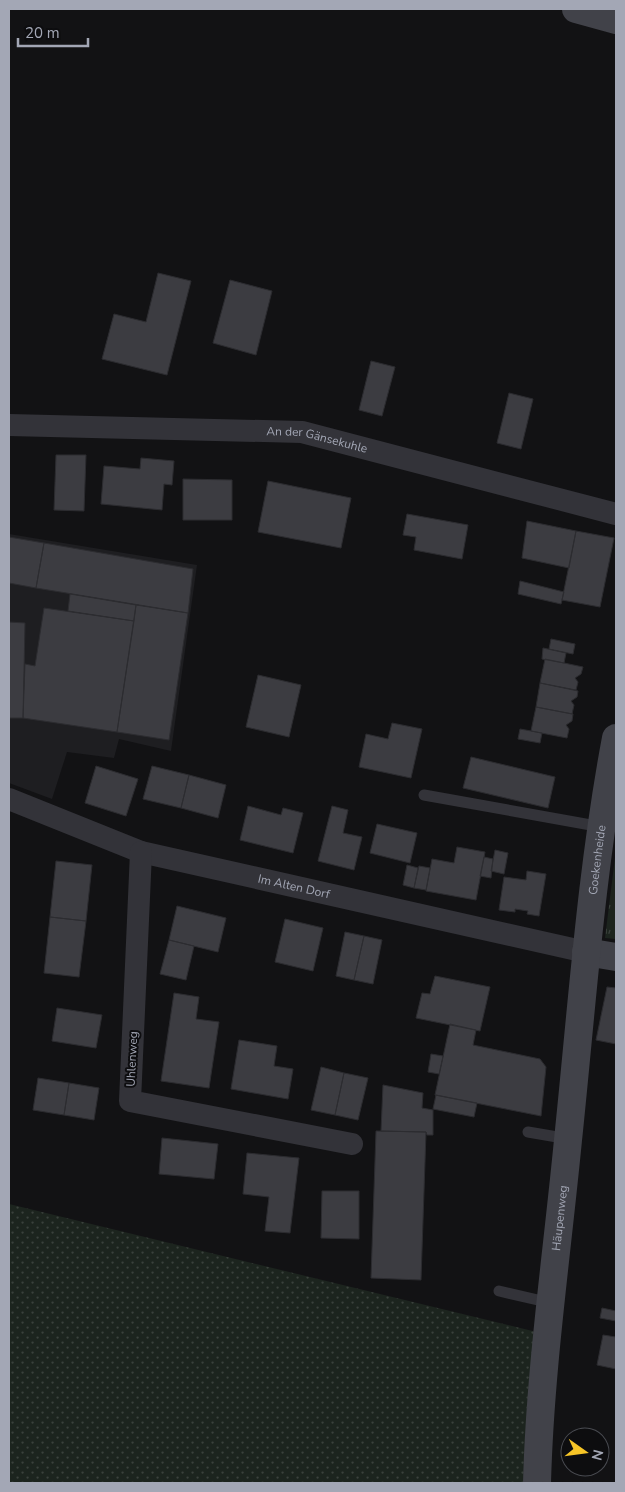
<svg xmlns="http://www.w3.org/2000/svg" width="625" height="1492" font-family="'Nunito Sans',sans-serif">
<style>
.built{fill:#1e1e21}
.grass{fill:url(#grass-dots)}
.park{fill:url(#park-tufts)}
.building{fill:#3c3c41;stroke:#2c2c30}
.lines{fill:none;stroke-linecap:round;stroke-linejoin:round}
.lane{stroke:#333339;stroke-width:11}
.street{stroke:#333339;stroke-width:22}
.secondary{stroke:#414249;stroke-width:28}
.labels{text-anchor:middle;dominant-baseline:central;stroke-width:4;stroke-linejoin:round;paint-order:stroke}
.street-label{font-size:12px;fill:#a3a7b5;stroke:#0d0d0f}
</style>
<defs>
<pattern id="grass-dots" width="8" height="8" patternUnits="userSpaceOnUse" patternTransform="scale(1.25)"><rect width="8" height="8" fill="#1c241e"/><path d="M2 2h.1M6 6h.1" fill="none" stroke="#3a413c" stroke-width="1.8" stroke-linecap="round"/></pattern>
<pattern id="park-tufts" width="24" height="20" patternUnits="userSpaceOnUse" patternTransform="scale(1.25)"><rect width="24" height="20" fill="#1c241e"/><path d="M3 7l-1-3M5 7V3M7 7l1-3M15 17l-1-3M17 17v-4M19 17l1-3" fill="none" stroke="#3a413c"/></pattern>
</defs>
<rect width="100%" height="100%" fill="#121214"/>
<path class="built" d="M9 534 197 565 171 751 119 739 114 758 67 752 52 799 9 783Z"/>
<path class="grass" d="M9 1204 553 1336 539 1483H9Z"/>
<path class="park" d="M616 850V939L605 938Z"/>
<path class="building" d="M158 273 191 281 167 375 102 359 114 314 146 322Z
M230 280 272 291 256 355 213 343Z
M371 361 395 367 382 416 359 410Z
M509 393 533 399 521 449 497 443Z
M56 455H86L84 511 54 510Z
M141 458 174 461 172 485 164 484 162 510 101 504 104 466 140 469Z
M183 479 232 480V520H183Z
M268 481 351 498 341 548 258 532Z
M407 514 468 525 462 559 414 550 416 537 403 535Z
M527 521 576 531 569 568 522 558Z
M576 531 614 538 600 607 562 600Z
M9 537 44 543 36 588 9 583Z
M44 543 193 569 188 613 36 588Z
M520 581 564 592 561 604 518 594Z
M70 594 136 605 134 621 68 611Z
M136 605 188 613 169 740 117 732Z
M44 608 134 621 117 732 23 718 25 664 35 666Z
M9 622 25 623 23 718H9Z
M551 639 575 644 573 654 549 649Z
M543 648 566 653 564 663 542 659Z
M545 659 583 667 581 674 575 678 578 682 576 690 540 683Z
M258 675 301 685 289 737 246 727Z
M540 683 578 691 577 697 571 701 574 705 572 714 536 707Z
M536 707 573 714 572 721 566 725 569 729 567 738 531 731Z
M392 723 422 729 411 778 359 767 366 734 388 739Z
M520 729 542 733 540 743 518 739Z
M471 757 555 777 548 808 463 788Z
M96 766 138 779 126 816 85 803Z
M152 766 189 775 181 808 143 799Z
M189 775 226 785 218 818 181 808Z
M248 806 281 815 283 808 303 813 293 853 240 840Z
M332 806 348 810 343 833 362 837 354 870 318 861Z
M377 824 417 833 410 863 370 853Z
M457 847 485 852 476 900 426 891 432 859 454 863Z
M495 850 508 853 504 874 491 871Z
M484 857 493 859 491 878 480 876Z
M56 861 92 865 86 921 50 917Z
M407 865 418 868 414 888 403 885Z
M419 866 430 868 426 890 414 888Z
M527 871 546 874 539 916 527 914 528 911 515 909V912L499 910 504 877 526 880Z
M177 906 226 918 218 952 169 940Z
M50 917 86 921 79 977 44 973Z
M285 919 323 928 313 971 275 962Z
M345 932 364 936 354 980 336 976Z
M364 936 382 940 373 984 354 980Z
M169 940 194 946 186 980 160 974Z
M435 976 490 987 480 1031 416 1018 422 993 430 994Z
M607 987 616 988V1044L596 1040Z
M174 993 199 997 196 1019 219 1022 209 1088 161 1081Z
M57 1008 102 1015 96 1048 52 1041Z
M450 1024 476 1030 473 1045 540 1059 546 1067 541 1116 435 1095Z
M239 1040 277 1046 274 1066 293 1069 288 1099 231 1089Z
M431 1054 443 1056 439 1074 428 1072Z
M321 1067 344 1073 335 1115 311 1110Z
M344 1073 368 1078 358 1120 335 1115Z
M38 1078 69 1083 64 1115 33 1110Z
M69 1083 99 1088 94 1120 64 1115Z
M383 1085 423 1093 422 1108 433 1110V1135H427L426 1132 381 1131Z
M436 1095 477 1103 474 1117 433 1109Z
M376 1131 426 1132 421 1280 371 1278Z
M162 1138 218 1144 214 1179 159 1174Z
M247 1153 299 1158 290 1233 265 1231 269 1197 243 1194Z
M322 1191H359V1239L321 1238Z
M602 1308 616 1311V1321L600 1318Z
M603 1335 616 1337V1369L597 1365Z"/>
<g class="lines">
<path class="lane" d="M424 795 602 827
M528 1132 569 1139
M499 1291 551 1303"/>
<g class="street">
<path id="s1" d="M9 425 302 432 616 514"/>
<path id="s2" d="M9 799 141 852 586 952"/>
<path d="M141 852 130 1101 352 1144"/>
</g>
<g class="secondary">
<path d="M576 9 616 20"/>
<path d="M586 952 616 957"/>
<path id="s3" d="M537 1483C540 1369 557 1254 568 1140 582 1006 591 871 616 738"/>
</g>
</g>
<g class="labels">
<g class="street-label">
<text stroke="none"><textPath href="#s1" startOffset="309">An der Gänsekuhle</textPath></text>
<text stroke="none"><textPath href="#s3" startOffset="626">Goekenheide</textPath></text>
<text stroke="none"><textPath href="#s2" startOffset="299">Im Alten Dorf</textPath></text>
<text transform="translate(132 1059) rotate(-87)">Uhlenweg</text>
<text stroke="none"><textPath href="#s3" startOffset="266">Häupenweg</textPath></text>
</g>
</g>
<rect width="625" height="1492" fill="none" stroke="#a3a7b5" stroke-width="20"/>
<g transform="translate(585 1452) rotate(104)"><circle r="24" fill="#0d0d0f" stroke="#494b51"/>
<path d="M0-4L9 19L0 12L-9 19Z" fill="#f7c527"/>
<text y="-8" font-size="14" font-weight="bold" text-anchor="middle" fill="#a3a7b5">N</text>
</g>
<path d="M18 38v8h70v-8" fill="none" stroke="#a3a7b5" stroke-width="2.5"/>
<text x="25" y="38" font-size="15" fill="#a3a7b5" stroke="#0d0d0f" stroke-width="4" paint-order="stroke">20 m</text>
</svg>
